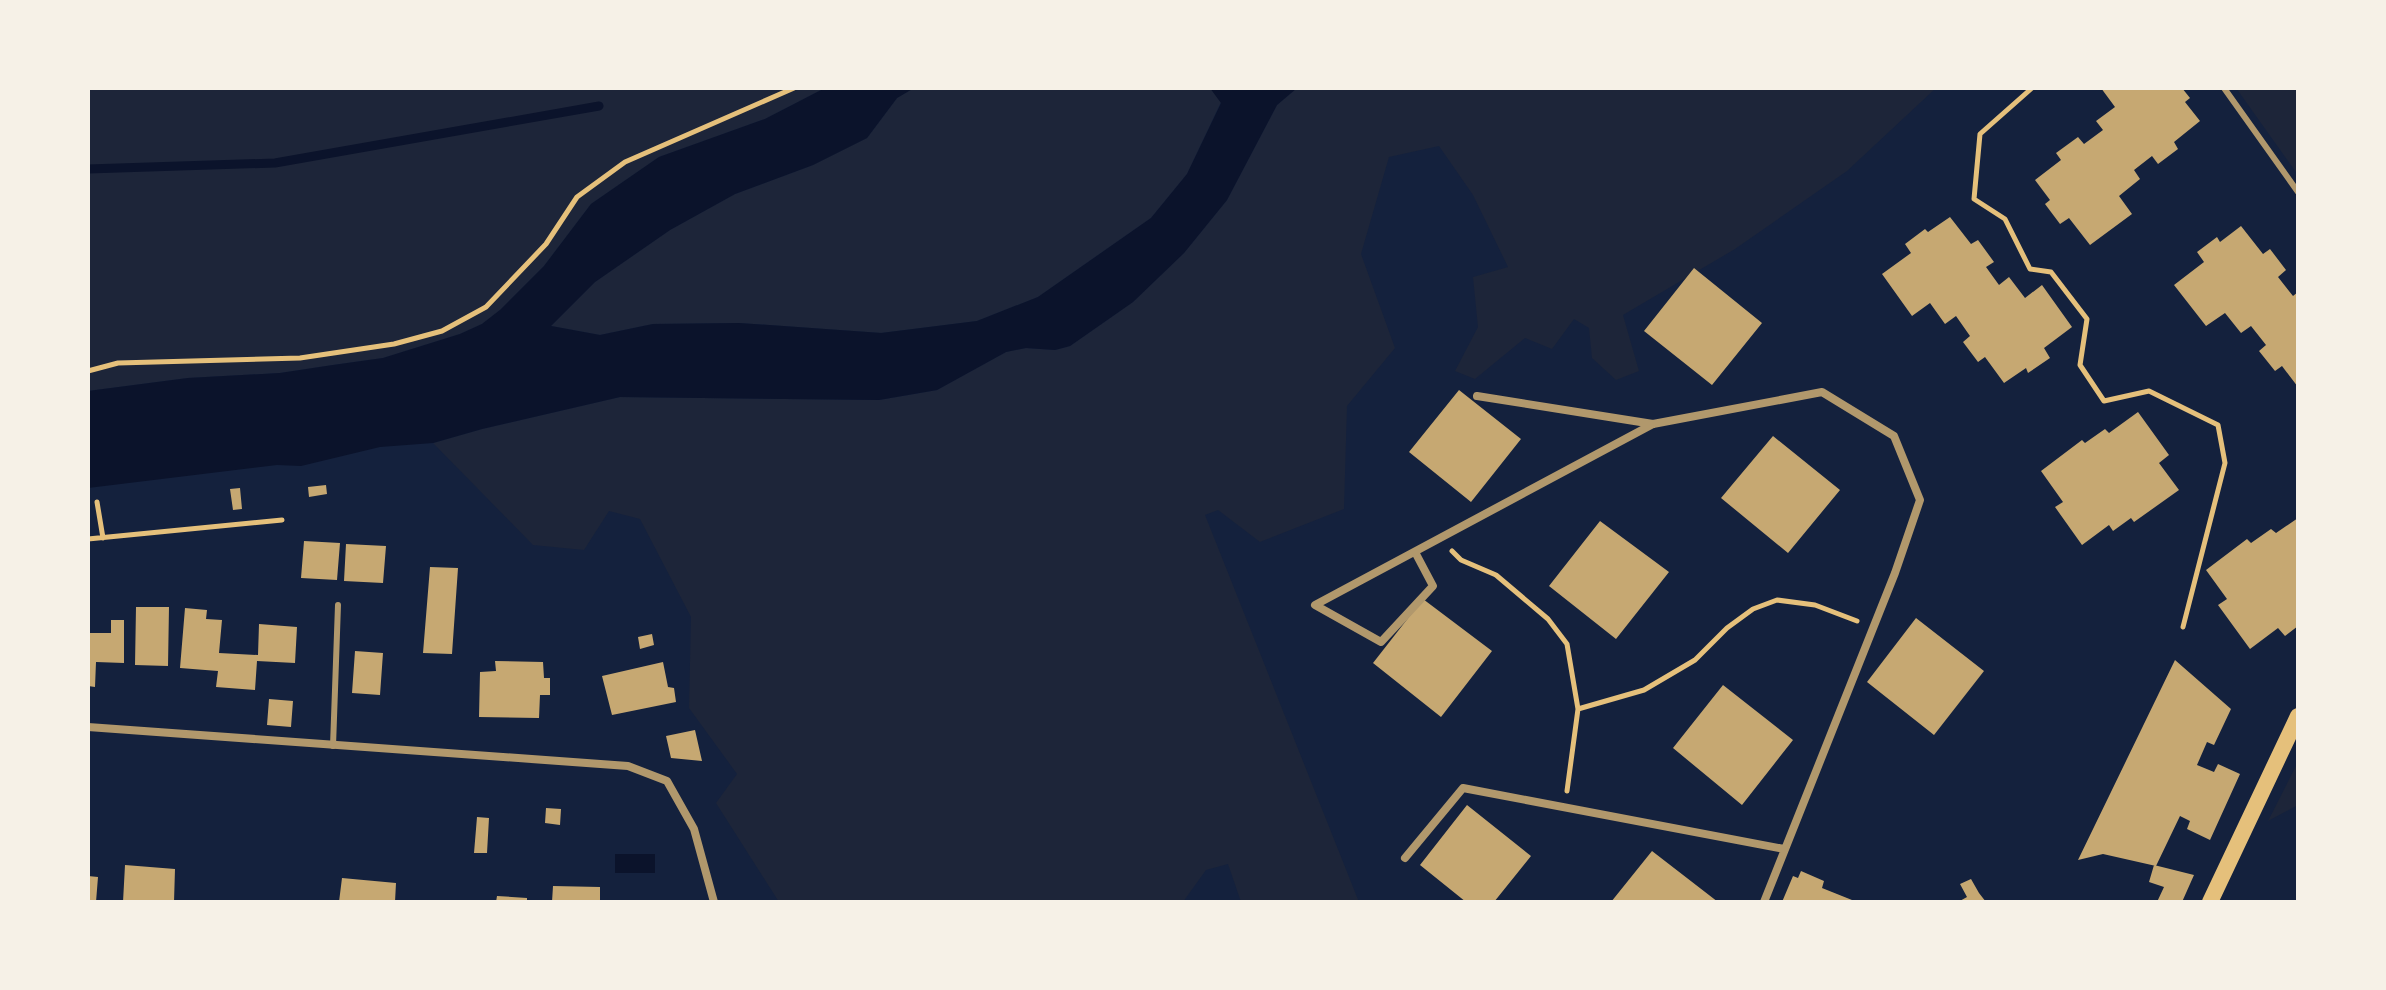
<svg xmlns="http://www.w3.org/2000/svg" width="2386" height="990" font-family="Quicksand,sans-serif">
<style>
.green{fill:#1d2539}
.water{fill:#0b132b}
.lines{fill:none;stroke-linecap:round;stroke-linejoin:round}
.stream{stroke:#0b132b;stroke-width:9}
.building{fill:#c6a872}
.path{stroke:#e5c07b;stroke-width:5}
.service{stroke:#b1986c;stroke-width:6}
.minor{stroke:#b1986c;stroke-width:8}
.secondary{stroke:#e5c07b;stroke-width:16}
</style>
<rect width="100%" height="100%" fill="#14213d"/>
<path class="green" d="M88 88H825L765 119 659 157 591 204 544 266 500 310 482 324 460 334 383 358 333 365 280 373 188 378 88 391Z
M914 88H1210L1221 102 1187 174 1151 218 1038 297 977 321 881 333 739 323 653 324 600 335 551 326 595 282 670 230 735 194 813 165 867 138 897 98Z
M1297 88H1936L1847 171 1735 249 1623 315 1639 371 1616 380 1592 358 1589 328 1574 319 1552 349 1525 338 1475 379 1455 371 1478 327 1473 277 1508 267 1473 195 1439 146 1389 157 1361 254 1395 348 1347 406 1344 509 1260 542 1218 510 1205 515 1359 902H1241L1228 864 1206 870 1183 902H779L716 803 737 774 689 708 691 617 640 519 609 511 584 550 533 545 433 443 482 429 620 397 879 400 937 390 1006 352 1026 348 1055 350 1070 346 1133 302 1184 253 1227 200 1277 105Z
M2236 88H2298V175Z
M2298 762V805L2268 821Z"/>
<path class="water" d="M825 88H914L897 98 867 138 813 165 735 194 670 230 595 282 551 326 600 335 653 324 739 323 881 333 977 321 1038 297 1151 218 1187 174 1221 103 1210 88H1297L1277 105 1227 200 1184 253 1133 302 1070 346 1055 350 1026 348 1006 352 937 390 879 400 620 397 482 429 433 443 380 447 301 466 277 465 88 488V391L188 378 280 373 333 365 383 358 460 334 482 324 500 310 544 266 591 204 659 157 765 119Z
M615 854H655V873H615Z"/>
<g class="lines">
<path class="stream" d="M88 169 275 163 599 106"/>
</g>
<path class="building" d="M2101 88H2182L2190 98 2185 102 2200 121 2174 142 2178 149 2158 164 2152 156 2134 170 2140 179 2119 196 2132 214 2090 245 2069 218 2060 224 2045 204 2050 200 2035 180 2061 160 2056 153 2078 137 2084 144 2103 130 2096 121 2115 107Z
M1950 217 1971 244 1978 240 1994 262 1986 267 1999 285 2009 277 2025 298 2042 285 2072 327 2044 348 2050 358 2028 373 2026 368 2004 383 1985 357 1978 362 1963 342 1970 336 1956 316 1945 324 1930 303 1912 316 1882 274 1911 253 1905 244 1925 229 1928 232Z
M2241 226 2263 254 2270 249 2286 270 2278 277 2293 296 2298 292V387L2282 366 2275 371 2259 351 2266 345 2251 326 2241 333 2225 313 2206 326 2174 285 2204 262 2197 252 2217 237 2220 242Z
M1694 268 1762 323 1712 385 1644 331Z
M1459 390 1521 439 1471 502 1409 452Z
M2138 412 2169 455 2159 463 2179 490 2134 522 2131 518 2113 531 2109 525 2082 545 2055 507 2063 502 2041 471 2082 440 2085 443 2105 429 2109 433Z
M1773 436 1840 490 1788 553 1721 498Z
M326 485 327 494 309 497 308 487Z
M240 488 242 509 233 510 230 489Z
M2298 518V626L2285 636 2278 628 2250 649 2218 605 2227 599 2206 570 2247 539 2251 543 2271 529 2276 533Z
M1600 521 1669 572 1616 639 1549 586Z
M304 541 340 543 337 580 301 578Z
M346 544 386 546 383 583 344 581Z
M430 567 458 568 452 654 423 653Z
M1423 599 1492 651 1441 717 1373 663Z
M136 607H169L168 666 135 665Z
M185 608 207 610 206 619 222 620 219 653 258 655 259 624 297 627 295 663 257 661 255 690 216 687 218 671 180 668Z
M1916 618 1984 671 1934 735 1867 682Z
M111 620H124V663L96 662 95 687 88 686V633H111Z
M652 634 654 645 640 649 638 637Z
M355 651 383 653 380 695 352 693Z
M2175 660 2231 709 2214 745 2207 742 2197 765 2214 772 2218 764 2240 774 2210 840 2187 829 2190 821 2180 816 2156 866 2103 854 2078 860Z
M495 661 543 662 544 678H550V695H540L539 718 479 717 480 672 496 671Z
M663 662 668 687 674 688 676 702 612 715 602 676Z
M1723 685 1793 740 1742 805 1673 748Z
M269 699 293 701 291 727 267 725Z
M695 730 702 761 671 758 666 736Z
M1467 805 1531 856 1494 902H1466L1420 865Z
M546 808 561 809 560 825 545 823Z
M477 817 489 818 487 853H474Z
M1652 851 1718 902H1611Z
M125 865 175 869 174 902H123Z
M2154 865 2194 875 2182 902H2157L2164 887 2149 882Z
M1801 871 1824 881 1822 888 1857 902H1782L1793 876 1798 878Z
M88 876 98 877 96 902H88Z
M342 878 396 883 395 902H339Z
M1971 879 1979 893 1986 902H1958L1967 897 1960 884Z
M553 886 600 887V902H552Z
M497 896 527 898V902H496Z"/>
<g class="lines">
<path class="path" d="M2032 88 1980 134 1974 199 2005 219 2030 269 2051 272 2087 319 2080 365 2104 401 2149 391 2218 425 2225 463 2183 627
M88 371 118 363 300 358 394 344 442 331 486 307 546 244 577 197 625 162 794 88
M97 502 103 538
M88 539 282 520
M1452 551 1461 560 1496 575 1548 619 1567 644 1578 709 1567 791
M1578 709 1644 690 1695 660 1727 628 1753 609 1777 600 1815 605 1857 621"/>
<path class="service" d="M2224 88 2298 192
M333 746 338 605"/>
<path class="minor" d="M1477 396 1653 424
M1415 552 1433 586 1381 642 1315 605 1653 424 1822 392 1894 436 1920 500 1895 573 1764 902
M88 727 628 766 667 781 694 829 714 902
M1405 858 1463 788 1784 849"/>
<path class="secondary" d="M2210 902 2298 716"/>
</g>
<rect width="2386" height="990" fill="none" stroke="#f6f1e7" stroke-width="180"/>
</svg>
